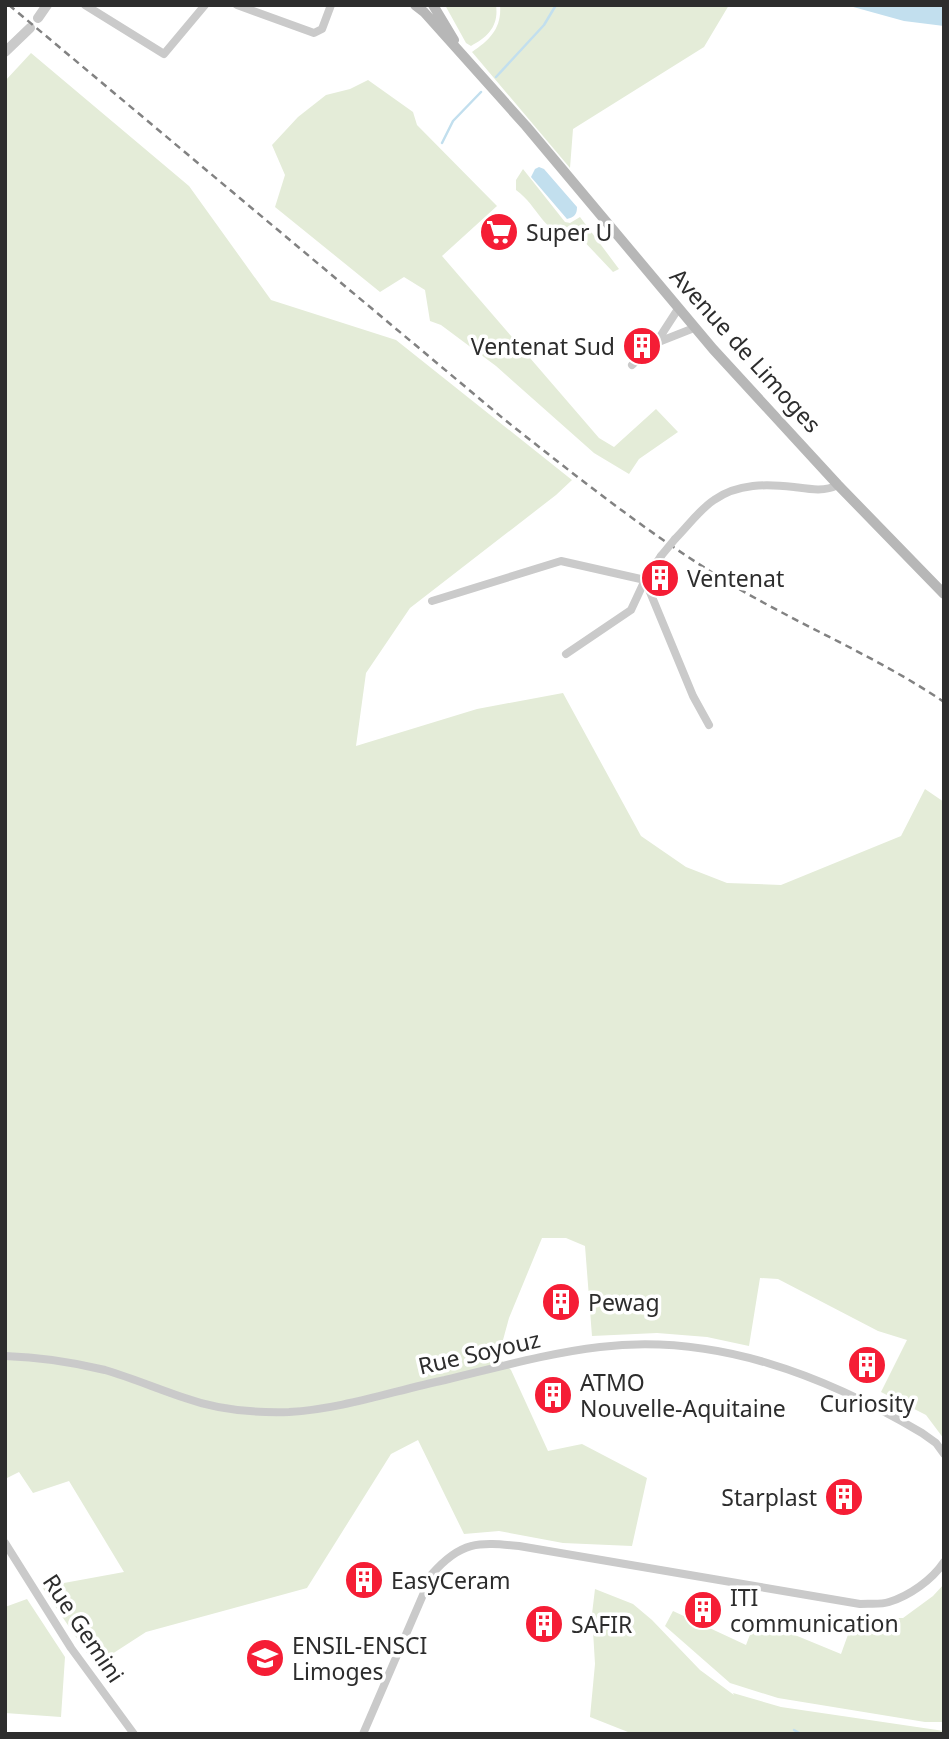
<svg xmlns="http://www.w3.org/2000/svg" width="949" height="1739" font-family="'Noto Sans',sans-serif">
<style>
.green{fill:#e4ecd8}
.water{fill:#c2dfee}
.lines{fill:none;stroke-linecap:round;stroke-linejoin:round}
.stream{stroke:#c2dfee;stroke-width:2.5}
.minor{stroke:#cacaca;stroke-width:8}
.tertiary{stroke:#cacaca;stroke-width:10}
.secondary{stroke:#b7b7b7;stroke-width:10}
.rail{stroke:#828282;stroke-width:2.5;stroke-dasharray:7 5;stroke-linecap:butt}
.minor-bridge{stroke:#cacaca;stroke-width:8}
.labels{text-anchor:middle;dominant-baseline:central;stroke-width:7;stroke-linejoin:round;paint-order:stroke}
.poi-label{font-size:23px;fill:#2d2d2d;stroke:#fff;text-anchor:start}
.street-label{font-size:23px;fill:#2d2d2d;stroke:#fff}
</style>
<rect width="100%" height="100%" fill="#fff"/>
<path class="green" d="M445 5H496C499 26 488 37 471 46L466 43Z
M500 5H729L704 47 573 129 570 168 472 52C490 40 502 28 500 5Z
M31 53 189 186 271 300 396 340 572 480 556 495 410 608 366 673 356 746 477 709 563 693 641 836 686 867 727 883 781 885 901 836 925 789 944 802V1439L926 1415 881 1392 907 1340 878 1331 778 1279 760 1278 749 1346 707 1337 657 1333 592 1336 585 1246 566 1238H542L509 1318 503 1340 494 1353 511 1370 548 1451 582 1444 647 1478 632 1546 563 1543 499 1531 464 1534 418 1440 391 1454 307 1588 146 1632 95 1665 42 1587 124 1572 69 1481 33 1493 19 1472 5 1479V81Z
M368 80 413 112 417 125 497 206 442 256 599 438 614 447 656 409 678 432 639 459 629 474 594 453 496 366 441 325 430 321 425 290 404 277 380 292 275 207 285 175 272 145 298 117 326 95 350 89Z
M523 169 565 222 570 223 580 217 619 269 613 272 579 236C544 239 540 207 516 190V180Z
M944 1584V1722H925L778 1698 730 1683 665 1626 673 1611 746 1645 756 1619 841 1654 854 1618H903L933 1596Z
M595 1589 633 1604 652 1620 700 1670 734 1695 733 1693 781 1707 944 1731V1734H633L590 1717 595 1664 592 1614Z
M27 1599 65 1657 61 1717 5 1713V1607Z"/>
<path class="water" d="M846 5 923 7 944 5V26L904 21Z
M539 167 544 169 577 207C577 215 574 217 567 219L531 177 535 169Z"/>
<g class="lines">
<path class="stream" d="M496 77 544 25 556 5
M442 143 453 121 481 92
M794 1730 801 1734"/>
<path class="minor" d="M85 5 164 54 205 5
M237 5 314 33 322 29 331 5
M656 343 694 328
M632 365 656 343 678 309
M675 539C688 526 700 509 714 500 738 483 767 484 794 487 809 489 824 492 838 485
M645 580 693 696 709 725
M432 601 561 561 645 580 661 556
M566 654 631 610 645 580
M5 1356C39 1357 72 1362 105 1370 132 1378 158 1389 185 1398 218 1410 254 1413 289 1412 342 1409 393 1391 445 1380 496 1368 548 1353 600 1347 715 1333 824 1375 922 1433L936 1443 944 1454
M5 1543 71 1648 134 1734
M363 1734 432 1574C461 1541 478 1542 519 1546L860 1604C869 1603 880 1605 889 1602 909 1596 932 1580 944 1562"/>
<path class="tertiary" d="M38 18 47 5
M5 52 30 28"/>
<path class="secondary" d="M415 5 424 12 526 126 713 349 838 485 944 594
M433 5 454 40"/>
<path class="rail" d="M9 5 505 420C577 477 650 535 729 583 799 625 876 656 944 702"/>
<path class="minor-bridge" d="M661 556 675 539"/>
</g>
<defs>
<symbol id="supermarket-disc" viewBox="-11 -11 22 22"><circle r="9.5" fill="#f51d35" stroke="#fff"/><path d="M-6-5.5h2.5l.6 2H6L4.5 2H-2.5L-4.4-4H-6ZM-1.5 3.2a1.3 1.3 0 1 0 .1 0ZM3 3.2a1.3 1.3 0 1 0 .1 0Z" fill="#fff"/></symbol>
<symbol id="building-disc" viewBox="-11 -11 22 22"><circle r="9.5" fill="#f51d35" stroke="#fff"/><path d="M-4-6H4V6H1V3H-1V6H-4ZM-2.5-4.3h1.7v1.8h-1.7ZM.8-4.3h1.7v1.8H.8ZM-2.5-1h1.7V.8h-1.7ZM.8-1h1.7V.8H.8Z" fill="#fff"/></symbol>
<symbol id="university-disc" viewBox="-11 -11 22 22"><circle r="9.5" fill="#f51d35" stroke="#fff"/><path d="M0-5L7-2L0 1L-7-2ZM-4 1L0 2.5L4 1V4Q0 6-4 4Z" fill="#fff"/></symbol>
</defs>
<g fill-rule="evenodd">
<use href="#supermarket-disc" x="477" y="210" width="44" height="44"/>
<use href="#building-disc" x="620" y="324" width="44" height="44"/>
<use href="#building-disc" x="638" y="556" width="44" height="44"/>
<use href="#building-disc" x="539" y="1280" width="44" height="44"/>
<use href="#building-disc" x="845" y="1343" width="44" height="44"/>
<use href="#building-disc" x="531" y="1373" width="44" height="44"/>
<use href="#building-disc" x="822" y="1475" width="44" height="44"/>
<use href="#building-disc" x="342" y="1558" width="44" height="44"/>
<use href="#building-disc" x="681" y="1588" width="44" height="44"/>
<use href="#building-disc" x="522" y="1602" width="44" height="44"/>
<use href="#university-disc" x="243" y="1636" width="44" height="44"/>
</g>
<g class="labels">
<g class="poi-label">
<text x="526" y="232">Super U</text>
<text x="615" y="346" text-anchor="end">Ventenat Sud</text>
<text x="687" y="578">Ventenat</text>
<text x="588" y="1302">Pewag</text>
<text x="580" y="1382">ATMO<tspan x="580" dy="26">Nouvelle-Aquitaine</tspan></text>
<text x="867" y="1403" text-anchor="middle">Curiosity</text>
<text x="817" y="1497" text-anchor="end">Starplast</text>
<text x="391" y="1580">EasyCeram</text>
<text x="730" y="1597">ITI<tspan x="730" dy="26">communication</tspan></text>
<text x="571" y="1624">SAFIR</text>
<text x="292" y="1645">ENSIL-ENSCI<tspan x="292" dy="26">Limoges</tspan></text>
</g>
<g class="street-label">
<text transform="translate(746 350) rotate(48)">Avenue de Limoges</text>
<text transform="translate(479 1352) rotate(-13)">Rue Soyouz</text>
<text transform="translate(84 1628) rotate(56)">Rue Gemini</text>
</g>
</g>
<rect width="949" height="1739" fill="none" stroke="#2d2d2d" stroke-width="14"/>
</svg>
